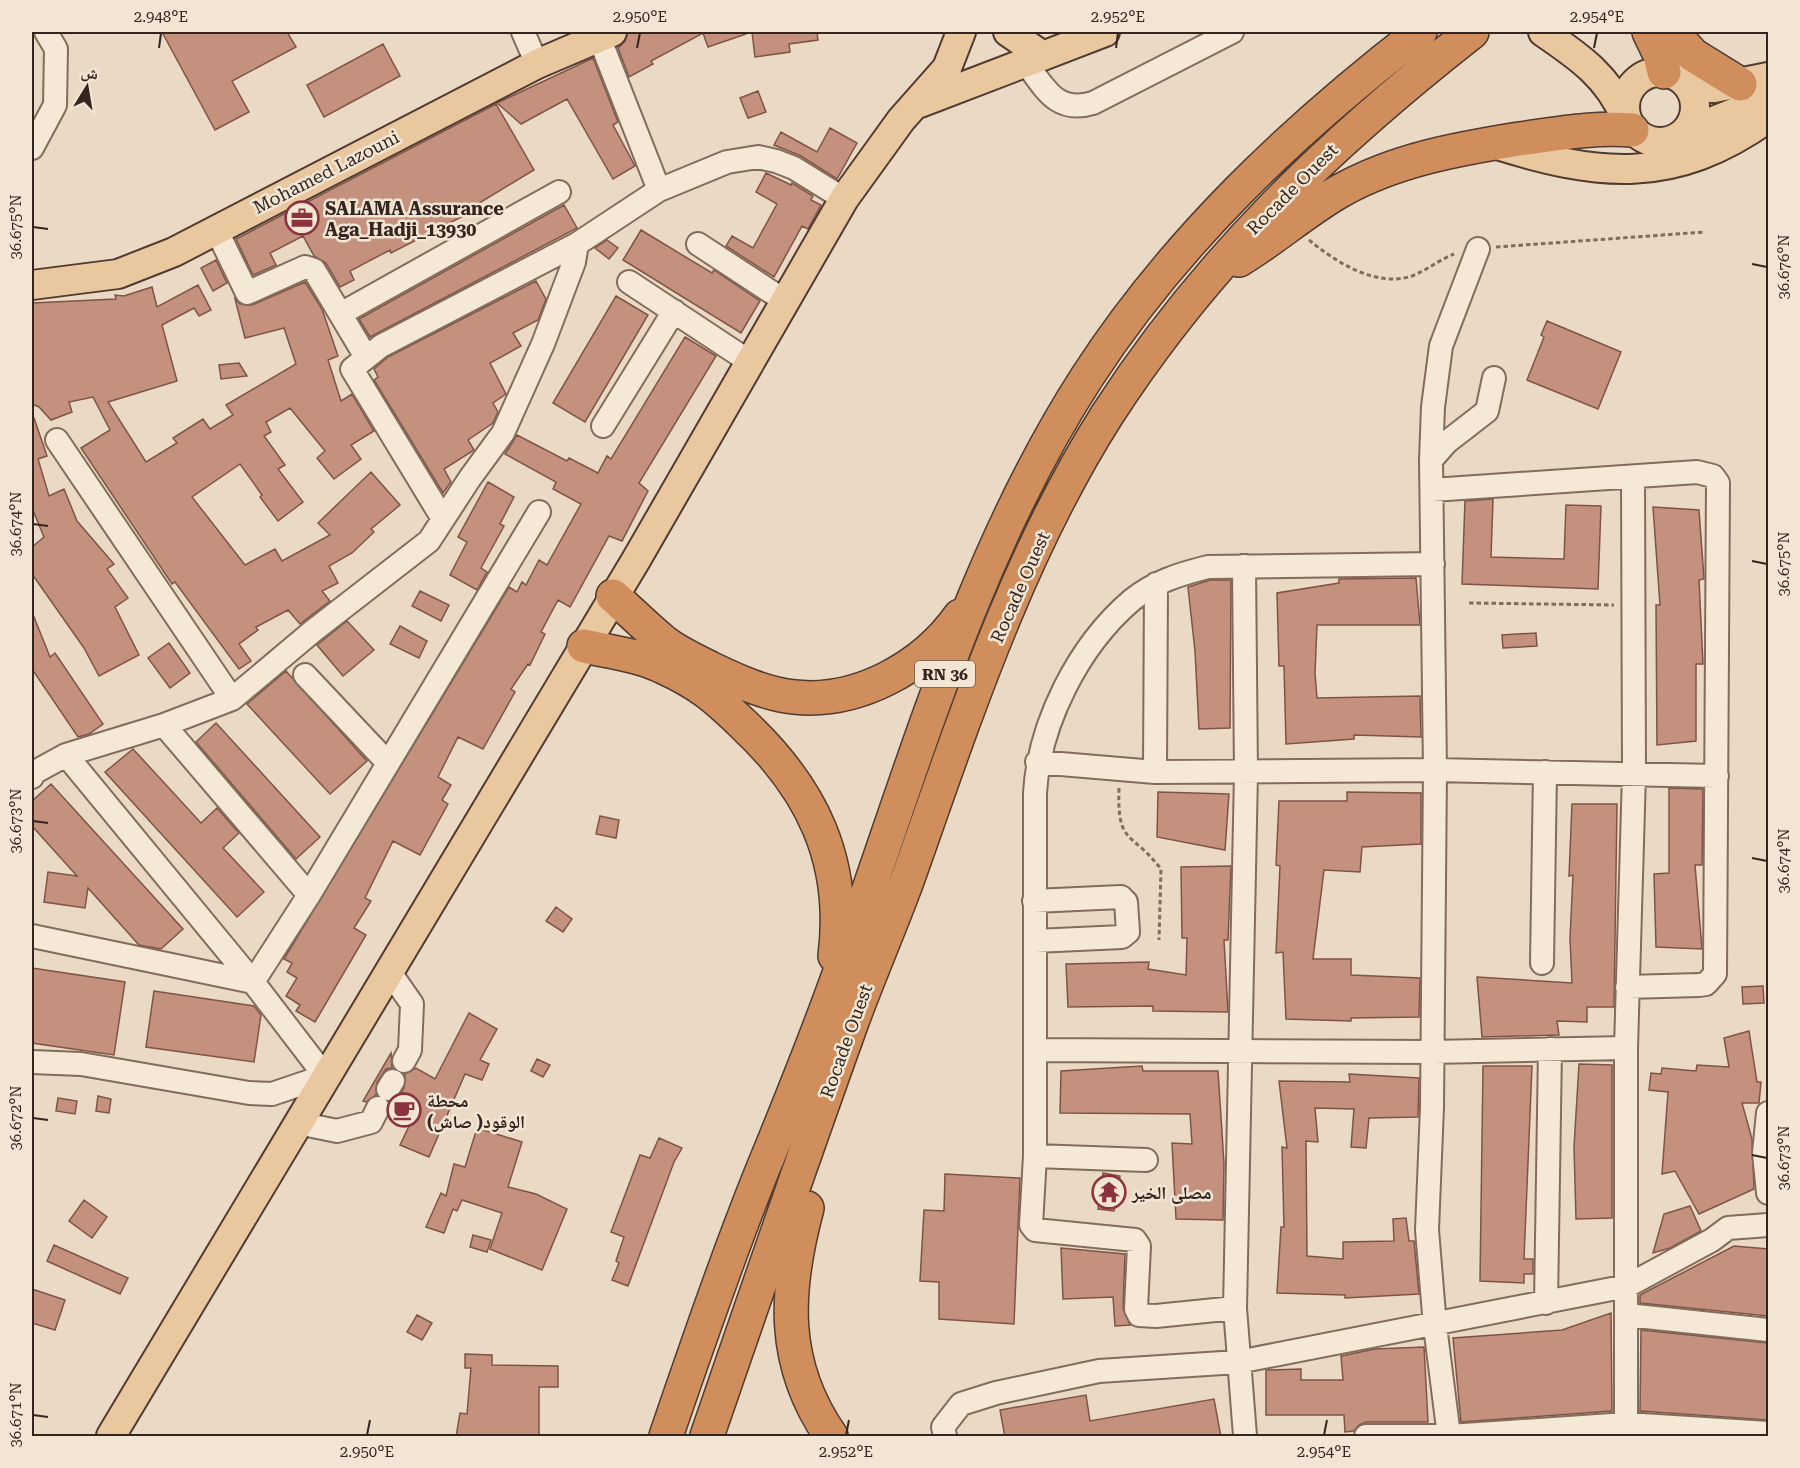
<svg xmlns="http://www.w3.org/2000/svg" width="1800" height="1468" font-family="'Roboto Serif','Noto Naskh Arabic',serif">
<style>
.building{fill:#c4917e;stroke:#7f5445;stroke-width:1.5}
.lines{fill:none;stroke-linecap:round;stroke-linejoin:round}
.minor-casing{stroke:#826c5c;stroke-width:26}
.major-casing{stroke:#513b30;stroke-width:32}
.highway-casing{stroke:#513b30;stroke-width:36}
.path{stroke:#826c5c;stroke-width:3;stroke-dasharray:4.5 3;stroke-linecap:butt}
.minor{stroke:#f5e8d7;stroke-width:22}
.major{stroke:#e9c8a0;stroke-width:28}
.highway{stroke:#d18e5d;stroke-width:33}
.ticks{fill:none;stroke:#34261f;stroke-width:2}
.labels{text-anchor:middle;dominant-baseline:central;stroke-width:5;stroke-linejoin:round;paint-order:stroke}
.shield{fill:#f2e5d3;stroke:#6d5f55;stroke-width:1.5}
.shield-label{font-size:16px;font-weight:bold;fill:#34261f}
.street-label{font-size:18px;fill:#34261f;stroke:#f2e5d3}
.poi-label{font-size:18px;font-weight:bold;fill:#34261f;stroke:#f2e5d3;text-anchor:start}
.neatline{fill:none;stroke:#34261f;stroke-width:2}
.ticks-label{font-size:15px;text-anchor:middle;fill:#34261f}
</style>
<rect width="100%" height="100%" fill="#ead9c4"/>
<path class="building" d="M162 32H287L296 47 232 81 249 112 215 130Z
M628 32H746V34L708 47 703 33 651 61 653 64 629 77 618 48 625 41Z
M752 32H817L818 40 789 44 790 52 755 57Z
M383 44 400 76 324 117 307 85Z
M593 58 618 122 613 125 635 166 613 179 567 99 521 124 497 103Z
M758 91 766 112 748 118 740 98Z
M496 104 534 170 471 208 473 211 391 253 390 250 350 271 354 280 340 287 326 263 314 256 303 236 270 253 276 265 253 275 236 239Z
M830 128 857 143 837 179 801 156 774 145 781 132 817 152Z
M766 173 791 185 792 183 813 196 811 200 821 205 808 229 802 226 774 277 726 246 732 236 753 248 777 204 756 192Z
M564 205 577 228 370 337 359 319Z
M641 230 712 273 714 270 760 301 741 333 623 260Z
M607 240 618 248 609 259 595 248Z
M216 260 227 283 213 291 201 268Z
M536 281 546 299 538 320 513 333 521 346 490 363 506 394 493 403 498 412 493 423 468 440 474 450 444 469 451 482 443 493 374 380 378 377 374 369 388 357Z
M305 282 322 309 338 356 328 360 341 401 352 394 374 431 351 445 361 459 334 479 317 458 325 451 290 408 266 422 271 432 264 436 285 465 278 469 303 502 278 521 260 497 262 495 240 464 192 497 245 565 275 549 282 561 330 535 318 523 371 472 400 505 371 529 374 532 352 553 329 566 338 583 322 591 330 601 300 624 288 610 256 627 258 630 239 644 251 661 239 669 175 582 172 584 81 448 110 430 93 397 69 402 72 412 51 420 39 407 32 404V303L116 299 115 295 124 296 152 287 157 307 198 285 211 310 199 316 194 308 162 325 177 381 108 402 146 462 177 443 173 438 203 419 210 429 233 415 226 405 296 364 284 328 245 338 235 299 240 304 252 305Z
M616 296 648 315 585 422 553 403Z
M1547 321 1621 352 1598 409 1527 380 1544 337 1541 335Z
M685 337 716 356 639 483 648 491 622 541 609 536 570 607 558 600 541 632 545 634 530 665 528 664 511 689 515 692 483 749 458 737 438 777 451 785 442 800 448 804 420 855 393 841 365 898 371 901 354 928 366 935 315 1022 296 1011 300 1005 286 996 297 978 287 972 292 963 284 959 509 587 517 592 522 582 526 585 539 560 547 565 581 504 553 489 556 482 505 454 517 435 567 461 569 458 598 473 607 456 611 459Z
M239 363 247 376 221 379 219 365Z
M34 418 47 456 38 459 49 496 64 489 77 521 114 564 107 569 128 598 115 607 139 655 99 676 84 648 32 574V547L44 537 32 508V419Z
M488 482 514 497 500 524 504 526 481 568 487 572 477 590 450 575 467 542 458 537Z
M1493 499 1491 557 1564 559 1566 505 1601 506 1598 589 1462 584 1465 501Z
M1653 507 1699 510 1704 579 1699 580 1703 664H1696V741L1657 745 1656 605H1660Z
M1416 578 1420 625H1317L1315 673 1317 698 1420 696 1421 737 1354 735V739L1286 744 1284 666H1279L1277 593 1339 583V579Z
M1210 580H1231L1230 728 1199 729 1195 651 1188 587Z
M420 591 449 605 441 621 412 606Z
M32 612 50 657 55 653 103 724 89 734 78 737 32 669Z
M347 621 374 650 343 676 317 645Z
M400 626 427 641 419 658 390 644Z
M1536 633 1537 646 1503 648 1502 635Z
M169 643 190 673 170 688 148 658Z
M286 671 367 761 330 794 247 704Z
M216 723 320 837 296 859 196 742Z
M133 749 201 823 217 808 239 833 223 848 264 892 237 917 105 772Z
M51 784 183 929 161 949 139 945 88 888 85 908 44 902 48 872 77 876 32 826V801Z
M1669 788 1703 789 1702 865H1695L1702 949 1656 947 1654 874 1669 873Z
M1158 792 1229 794 1225 850 1157 837Z
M1347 792 1421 793V844L1362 847 1360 872 1324 870 1313 959H1351V975L1420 978 1419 1017 1351 1018V1021L1286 1019 1283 952 1276 953 1280 866 1276 865 1279 801H1347Z
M1572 804H1617L1614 1007H1587V1022L1557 1021 1559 1035 1482 1037 1477 977 1572 983 1570 938 1573 875 1569 876Z
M600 816 619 820 616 838 596 834Z
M1231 866 1228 940H1224L1228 1012 1153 1011V1006L1068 1007 1066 964 1149 962 1148 969 1186 975 1187 938H1182L1181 867Z
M556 907 572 919 563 932 546 921Z
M32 968 125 982 114 1055 32 1043Z
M1763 986 1764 1003 1743 1004 1742 987Z
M154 991 254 1006 261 1015 254 1062 146 1047Z
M469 1013 497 1029 480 1060 489 1064 482 1080 465 1074 429 1157 400 1145 410 1124 390 1114V1102L399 1097 404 1088 405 1074 416 1068 435 1079Z
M1749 1031 1757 1082H1761L1759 1103H1742L1752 1139 1754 1189 1699 1214 1675 1171 1662 1174 1668 1092 1649 1090 1651 1073 1661 1074 1662 1068 1696 1071 1697 1065 1729 1067 1724 1038Z
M391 1053 392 1068 386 1069 377 1082 376 1095 366 1102 363 1101Z
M537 1059 550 1065 543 1077 531 1071Z
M1579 1064 1612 1065V1218L1576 1219 1574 1147Z
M1142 1066 1143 1071H1218L1224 1164 1223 1220 1176 1219 1172 1143 1192 1144 1190 1114 1060 1113 1061 1071Z
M1483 1066H1532L1524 1259H1533V1274H1524V1283L1480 1281Z
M1349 1074 1419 1078 1418 1117 1369 1118 1366 1148 1351 1147 1354 1109 1315 1108 1318 1142 1306 1141 1307 1256 1343 1259V1242L1394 1241 1393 1219 1406 1218 1409 1241H1414L1419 1294 1345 1298V1295L1277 1293 1281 1227H1284L1282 1147 1287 1148 1279 1081 1350 1082Z
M98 1096 111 1099 109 1113 96 1111Z
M58 1098 77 1101 75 1114 56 1111Z
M477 1128 522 1142 508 1187 536 1194 567 1209 542 1270 490 1249 502 1213 462 1200 457 1211 453 1209 444 1233 426 1227 441 1193 446 1196 454 1164 465 1167Z
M659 1138 682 1148 674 1162 628 1286 612 1280 619 1263 616 1261 624 1237 611 1232 640 1155 650 1158Z
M1103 1173 1120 1176 1114 1211 1098 1209Z
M945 1174 1020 1178 1014 1324 939 1319V1282L920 1281 924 1210 944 1211Z
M84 1200 107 1217 92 1238 69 1221Z
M1690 1206 1701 1231 1670 1248 1653 1253 1664 1214Z
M473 1235 491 1240 487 1252 470 1247Z
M54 1245 128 1278 120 1294 47 1261Z
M1734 1246 1768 1249V1316L1640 1303V1295Z
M1061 1248 1125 1254 1123 1308 1130 1325 1115 1326 1113 1297 1063 1299Z
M32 1289 65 1300 55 1330 32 1323Z
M1611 1313 1612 1411 1461 1422 1453 1338 1562 1330Z
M417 1315 432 1323 422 1340 407 1332Z
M1641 1330 1768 1343V1420L1640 1411Z
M1424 1347 1428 1422H1366L1359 1425 1354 1431 1345 1432 1344 1415H1266V1370L1301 1369V1380H1343L1341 1356 1375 1349Z
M465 1354 492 1355V1365L558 1366V1387H539V1437H456L460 1413 467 1414 471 1368H465Z
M1086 1395 1090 1421 1214 1399 1221 1437H1005L1000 1410Z"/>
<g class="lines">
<defs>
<path id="minor" d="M523 32 537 64
M599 37 659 190
M1026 63C1045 88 1056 114 1093 103L1232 32
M32 148 55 105 56 49 46 32
M216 229 247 293 305 267 314 270 366 357
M698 244 785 301
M629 282 750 362
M342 313 559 192
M603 426 674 311
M57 440 232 699
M1431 460 1447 442 1487 411 1494 378
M1432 490 1697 472 1713 476 1718 483 1715 974 1706 984 1699 985 1627 987
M443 519 352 369 381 346 577 244 659 190 727 162 758 157 776 161 794 168 844 199
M1244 566 1246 773 1235 1308 1245 1436
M305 675 388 763
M164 725 309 895
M1037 762 1155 772 1435 770 1717 776
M1155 772 1156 584
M32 777 35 772 66 755 164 725 232 699 313 631 429 541 470 478 503 433 543 344 574 262 577 244
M1034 901 1121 897 1126 902 1128 932 1122 937 1035 941
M32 936 253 982 309 895 539 512
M1542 963 1545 772
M389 971 412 1004 410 1050 404 1061
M1035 1050 1432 1052 1626 1048
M32 1062 81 1064 249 1093 272 1094 325 1076 253 982 66 755
M388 1089 393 1081
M1768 1113 1764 1153 1768 1193
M298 1123 337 1131 371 1122 378 1108
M1035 1156 1031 1225 1035 1230 1135 1240 1139 1246 1136 1309 1139 1315 1156 1316 1235 1308
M1146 1160 1035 1156V793C1039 724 1078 646 1132 600 1154 582 1180 574 1208 567L1433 564
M1546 1303 1550 1049
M1627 1315 1768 1330
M945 1436 943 1427 961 1404 996 1393 1099 1371 1238 1362 1627 1286 1712 1240 1728 1228 1768 1225
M1366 1436H1449L1626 1424 1768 1433
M1449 1436 1435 1326 1427 1230 1432 1107 1435 770 1431 460 1433 407 1441 346 1478 249
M1626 1436V1048L1634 774 1633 477"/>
<path id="major" d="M1008 32 1043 56
M1543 32C1578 56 1608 76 1625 117
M1625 107a35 35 0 1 1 70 0a35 35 0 1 1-70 0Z
M1689 87 1714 88 1768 77
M920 103 1105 32
M1684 133 1768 99
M1491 143C1598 177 1673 186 1768 118
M32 285 118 274 174 252 537 64 612 32
M111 1436 636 560 844 199 901 120 947 68 961 32"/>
<path id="highway" d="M1649 32 1660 55 1664 72
M1672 32 1693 55 1740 84
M1239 260C1274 239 1305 211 1340 191 1395 160 1457 149 1519 139 1557 134 1593 127 1632 130
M613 596C630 611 646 627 664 642 678 653 696 661 712 669 737 681 766 694 794 697 858 704 924 667 960 616
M584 646C610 652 639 655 663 667 699 683 716 698 744 725 812 789 847 861 835 956
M807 1208C785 1290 780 1363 831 1436
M666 1436C696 1349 726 1261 760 1176 789 1105 818 1035 843 963 915 764 972 555 1087 377 1175 241 1293 130 1420 32
M707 1436C755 1297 803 1157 853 1019 870 973 890 927 907 881 963 723 1016 558 1107 415 1207 260 1328 145 1472 32"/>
</defs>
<use href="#minor" class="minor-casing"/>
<use href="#major" class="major-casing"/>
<use href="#highway" class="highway-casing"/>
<path class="path" d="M1309 240C1336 262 1376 288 1412 276 1427 270 1439 260 1454 254
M1496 247 1705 232
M1469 603 1614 605
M1119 788C1117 846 1131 830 1161 869L1159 940"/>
<use href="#minor" class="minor"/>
<use href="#major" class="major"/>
<use href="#highway" class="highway"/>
</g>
<path class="ticks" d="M159 48 161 33M637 48 640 33M1116 48 1118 33M1594 48 1597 33M33 227 48 229M1752 264 1767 267M33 524 48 526M1752 561 1767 564M33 821 48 823M1752 858 1767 861M33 1118 48 1120M1752 1155 1767 1158M33 1415 48 1417M367 1435 370 1420M846 1435 849 1420M1324 1435 1327 1420"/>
<defs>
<symbol id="office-ring" viewBox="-11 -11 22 22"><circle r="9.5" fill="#f2e5d3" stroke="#8c323f" stroke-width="1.5"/><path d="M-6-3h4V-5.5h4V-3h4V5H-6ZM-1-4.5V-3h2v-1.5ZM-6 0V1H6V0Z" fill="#8c323f"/></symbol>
<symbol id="cafe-ring" viewBox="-11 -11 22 22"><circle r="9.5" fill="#f2e5d3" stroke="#8c323f" stroke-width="1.5"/><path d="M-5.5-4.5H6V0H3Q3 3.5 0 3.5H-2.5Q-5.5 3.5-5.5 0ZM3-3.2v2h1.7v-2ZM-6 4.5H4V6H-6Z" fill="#8c323f"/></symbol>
<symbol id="temple-ring" viewBox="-11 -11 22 22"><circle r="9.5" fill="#f2e5d3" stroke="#8c323f" stroke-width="1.5"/><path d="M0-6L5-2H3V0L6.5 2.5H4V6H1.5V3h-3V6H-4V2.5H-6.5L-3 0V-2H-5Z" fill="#8c323f"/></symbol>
</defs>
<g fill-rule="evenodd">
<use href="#office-ring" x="283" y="199" width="38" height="38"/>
<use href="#cafe-ring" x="385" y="1091" width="38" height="38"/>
<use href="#temple-ring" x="1090" y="1173" width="38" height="38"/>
</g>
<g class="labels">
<rect class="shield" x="915" y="661" width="60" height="26" rx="4.5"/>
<g class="shield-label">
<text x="945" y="674">RN 36</text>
</g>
<g class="street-label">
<text transform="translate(326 172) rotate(-27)">Mohamed Lazouni</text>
<text transform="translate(1292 189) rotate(-45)">Rocade Ouest</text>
<text transform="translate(1020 587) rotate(-66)">Rocade Ouest</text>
<text transform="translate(846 1041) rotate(-70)">Rocade Ouest</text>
</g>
<g class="poi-label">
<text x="325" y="208">SALAMA Assurance<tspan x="325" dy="21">Aga_Hadji_13930</tspan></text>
<text x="427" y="1100">محطة<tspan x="427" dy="21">الوقود( صاش)</tspan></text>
<text x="1132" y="1192">مصلى الخير</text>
</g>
</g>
<rect width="1800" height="1468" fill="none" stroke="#f2e5d3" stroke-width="66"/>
<g transform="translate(87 87) rotate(11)" stroke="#f2e5d3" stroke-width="4.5" paint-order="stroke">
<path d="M0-4.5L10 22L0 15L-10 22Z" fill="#34261f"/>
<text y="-9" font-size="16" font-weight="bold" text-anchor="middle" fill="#34261f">ش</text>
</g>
<rect x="33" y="33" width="1734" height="1402" class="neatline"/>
<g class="ticks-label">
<text x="161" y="22">2.948°E</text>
<text x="640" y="22">2.950°E</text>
<text x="1118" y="22">2.952°E</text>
<text x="1597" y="22">2.954°E</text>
<text transform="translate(16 227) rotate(-90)" y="5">36.675°N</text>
<text transform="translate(1784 267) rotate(-90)" y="5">36.676°N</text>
<text transform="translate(16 524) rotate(-90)" y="5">36.674°N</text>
<text transform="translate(1784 564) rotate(-90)" y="5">36.675°N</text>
<text transform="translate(16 821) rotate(-90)" y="5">36.673°N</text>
<text transform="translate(1784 861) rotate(-90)" y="5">36.674°N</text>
<text transform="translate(16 1118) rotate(-90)" y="5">36.672°N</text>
<text transform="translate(1784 1158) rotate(-90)" y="5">36.673°N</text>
<text transform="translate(16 1415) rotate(-90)" y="5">36.671°N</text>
<text x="367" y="1457">2.950°E</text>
<text x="846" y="1457">2.952°E</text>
<text x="1324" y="1457">2.954°E</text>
</g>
</svg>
